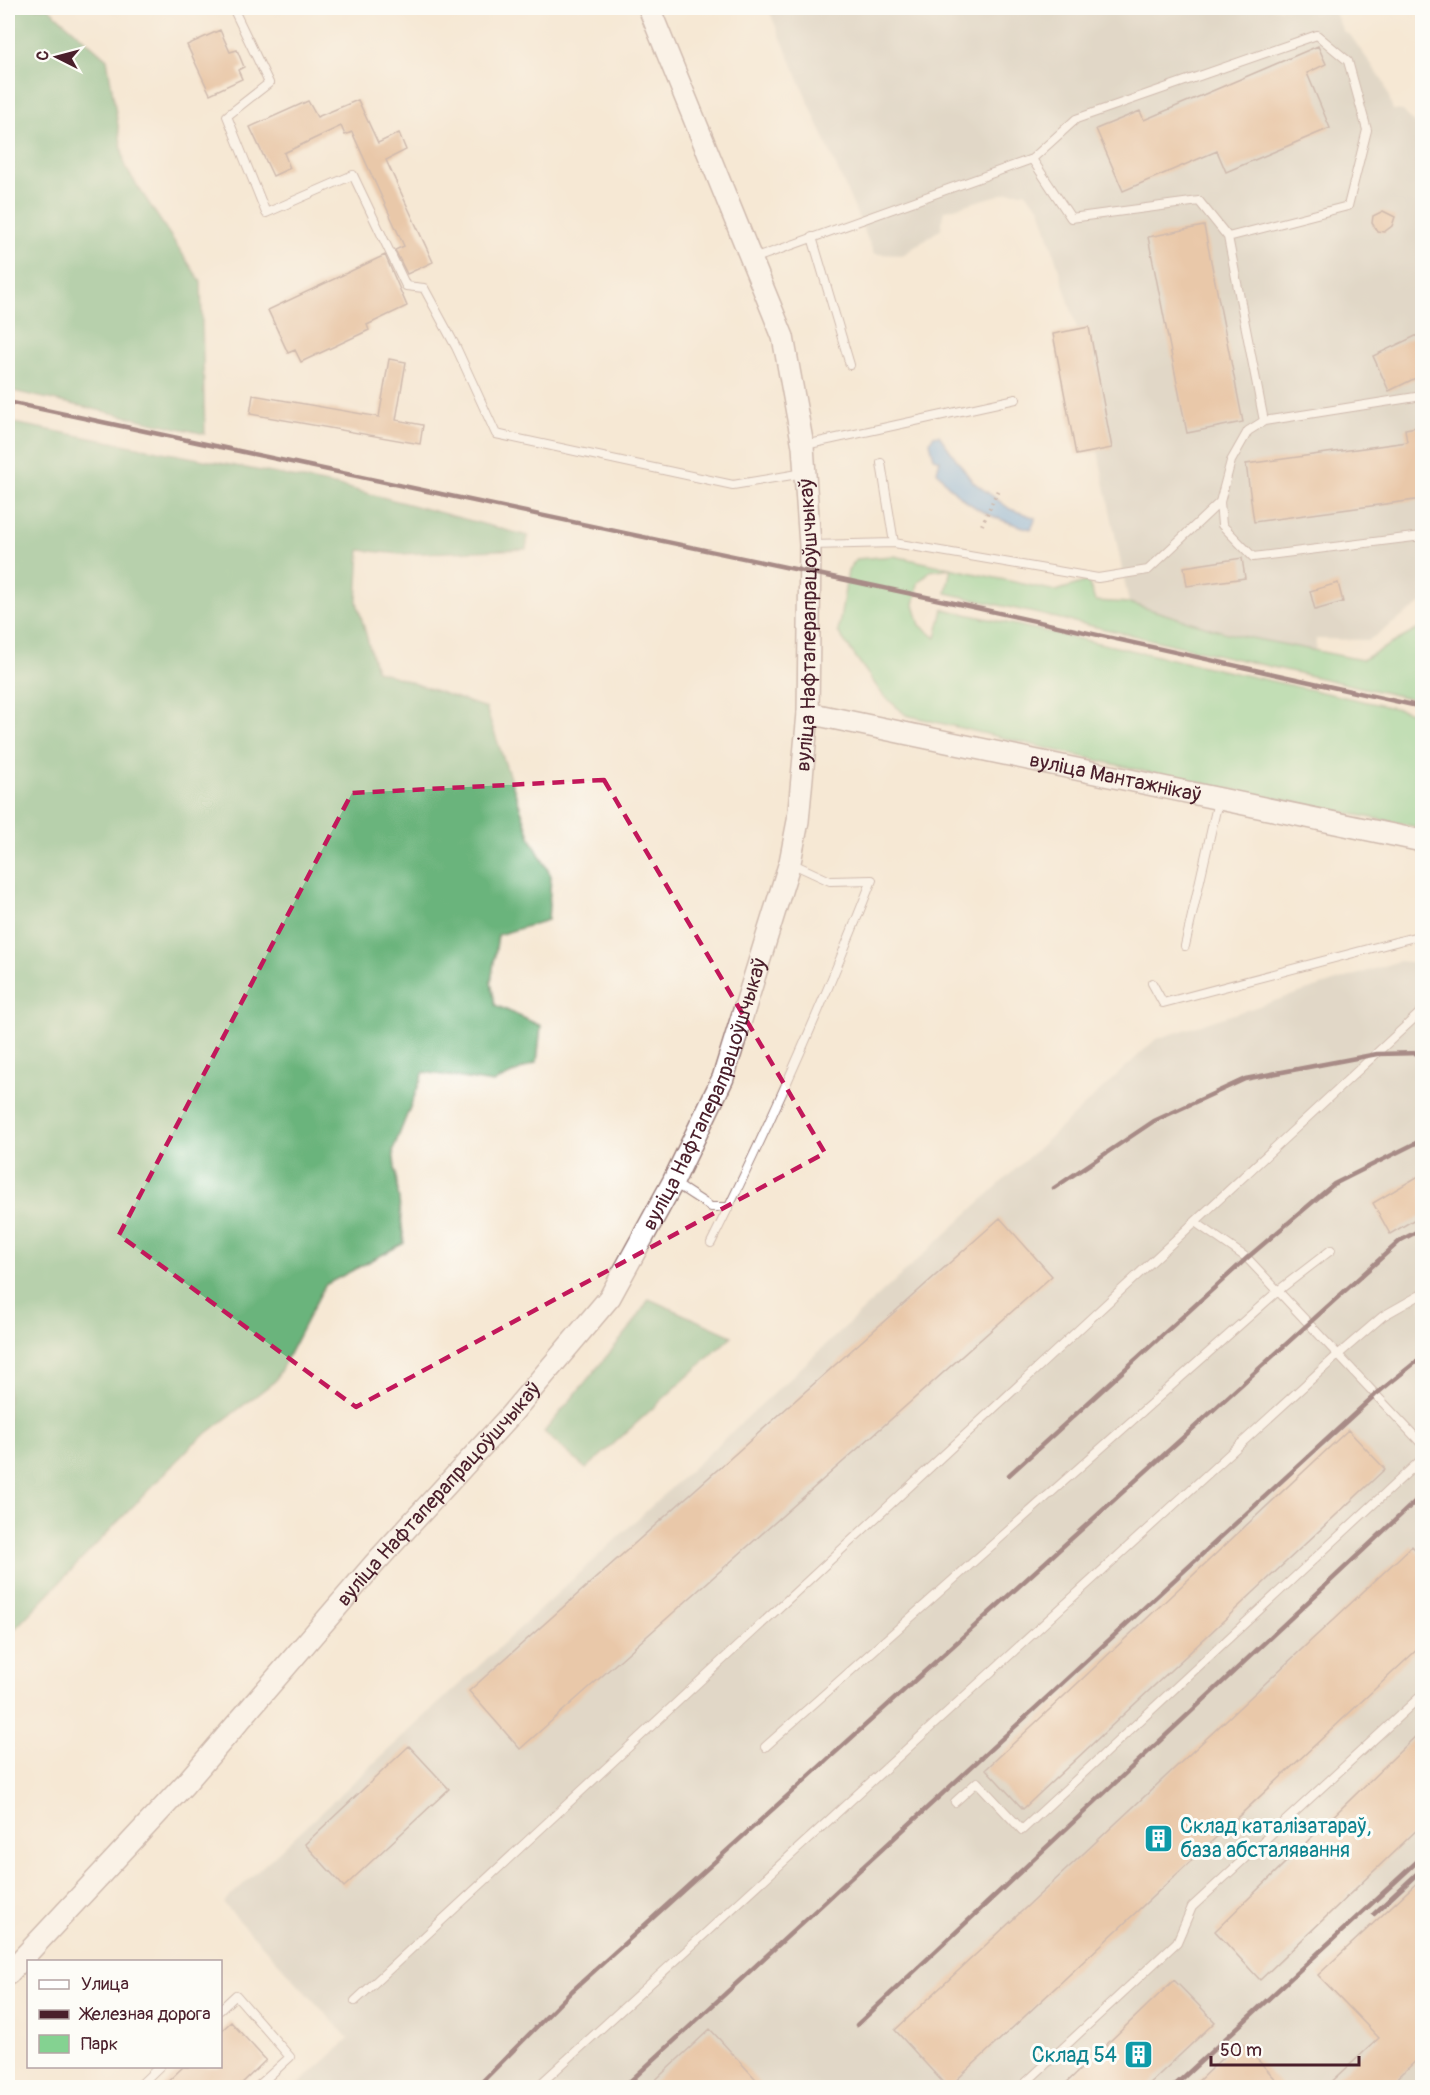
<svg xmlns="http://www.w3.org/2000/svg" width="1430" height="2095" font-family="Pangolin,sans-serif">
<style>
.industrial{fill:#c8c4b8}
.green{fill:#84d291;stroke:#67785e;stroke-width:1.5}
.forest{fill:#6bb47b;stroke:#5a6a53;stroke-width:1.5}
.water{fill:#71ade2;stroke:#5e6686;stroke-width:1.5}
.building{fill:#daa377}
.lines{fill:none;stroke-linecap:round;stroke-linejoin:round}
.lane-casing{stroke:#a08480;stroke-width:10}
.secondary-casing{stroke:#a08480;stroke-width:24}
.path{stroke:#a08480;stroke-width:4;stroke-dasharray:1.5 4.5;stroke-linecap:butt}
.lane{stroke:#fff;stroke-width:8}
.secondary{stroke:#fff;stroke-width:21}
.rail{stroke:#4a1f2b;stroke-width:4.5}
.marked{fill:none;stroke:#c2185b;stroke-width:4.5;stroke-dasharray:12 8;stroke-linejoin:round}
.labels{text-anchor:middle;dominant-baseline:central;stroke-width:6;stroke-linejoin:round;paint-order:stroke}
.street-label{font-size:21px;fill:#4a1f2b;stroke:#fdfcf7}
.culture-label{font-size:21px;fill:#0d838f;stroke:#fdfcf7;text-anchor:start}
</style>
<rect width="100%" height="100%" fill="#fdfcf7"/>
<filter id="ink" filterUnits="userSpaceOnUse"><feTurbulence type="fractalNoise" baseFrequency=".0167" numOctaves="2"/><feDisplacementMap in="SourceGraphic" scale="12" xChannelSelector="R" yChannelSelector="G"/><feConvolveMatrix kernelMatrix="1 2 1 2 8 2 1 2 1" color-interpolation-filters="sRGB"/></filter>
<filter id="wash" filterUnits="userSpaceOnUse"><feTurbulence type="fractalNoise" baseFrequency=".008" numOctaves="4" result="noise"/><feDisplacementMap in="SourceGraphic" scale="24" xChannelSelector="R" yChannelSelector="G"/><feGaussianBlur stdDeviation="1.35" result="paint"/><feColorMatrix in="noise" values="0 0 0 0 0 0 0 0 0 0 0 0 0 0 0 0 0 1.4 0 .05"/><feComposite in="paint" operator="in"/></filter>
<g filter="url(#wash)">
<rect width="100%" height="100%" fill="#f6e8d4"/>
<path class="industrial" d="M784 8H1333L1343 31 1351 36 1384 83 1393 110 1403 111 1422 132V603L1369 640 1316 639 1315 652 1227 633 1129 603 1098 452 1076 455 1053 334 1077 329 1040 208 1025 192H1009L944 211 941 229 903 255 874 254 770 13Z
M1399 961 1411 962 1422 975V2087H295L349 2039 223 1903 1156 1039Z"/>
<path class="green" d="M894 556 1056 591 1088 581 1095 601 1129 603 1227 633 1362 660 1422 627V701L946 593 951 568 930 571 918 583 914 605 920 625 936 638 943 609 1422 714V828L1156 774 906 715 882 694 838 632 848 571 856 559Z"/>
<path class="forest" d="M8 8H48L107 59 125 167 201 282 205 434 8 390Z
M8 422 344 487 528 536 526 549 400 554 360 550 357 602 376 670 486 708 531 839 551 876 548 920 498 935 491 982 495 1005 541 1026 537 1062 493 1083 424 1072 393 1150 404 1243 325 1285 275 1381 193 1444 8 1636Z
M649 1299 732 1336 586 1469 544 1432 631 1327Z"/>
<path class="water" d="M939 435 972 481 1010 509 1036 518 1031 529C992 519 960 505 937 471L940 460 934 458 930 442 933 436Z"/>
<g id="blocks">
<path class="building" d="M220 30 230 52 237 50 244 67 238 70 242 79 210 94 187 45Z
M1318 46 1326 64 1307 73 1330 128 1226 172 1217 151 1123 191 1096 129 1140 111 1144 120Z
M358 100 378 143 399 133 406 150 386 160 433 262 407 274 395 250 404 246 352 132 345 135 341 126 284 153 290 168 273 176 250 127 308 101 317 117Z
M1383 211 1395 217 1392 226 1384 232 1377 231 1372 223 1373 216Z
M1204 226 1243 422 1187 433 1148 237Z
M385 255 407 306 367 325 369 330 301 362 295 350 288 353 268 310Z
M1089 327 1112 448 1076 455 1053 334Z
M1422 333V375L1389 391 1373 356Z
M389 359 406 362 396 420 423 425 420 444 250 414 253 395 379 417Z
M1422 426V499L1254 522 1246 464 1407 442 1405 429Z
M1242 558 1245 578 1187 586 1184 567Z
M1338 583 1343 602 1315 610 1310 591Z
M1422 1174V1215L1390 1234 1373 1203Z
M1000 1218 1052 1276 520 1749 469 1691Z
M1348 1430 1385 1469 1023 1809 986 1769Z
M1412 1546 1422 1557V1645L948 2088 895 2030Z
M1422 1730V1825L1260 1980 1215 1931Z
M409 1746 449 1789 344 1887 305 1844Z
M1422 1878V2055L1387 2088H1325L1379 2038 1318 1975Z
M1174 1980 1215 2022 1145 2088H1061Z
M231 2022 266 2060 237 2088H161L183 2067H220V2032Z
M710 2029 764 2088H647Z
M1240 2041 1284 2088H1191Z"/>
</g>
</g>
<g filter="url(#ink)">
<use href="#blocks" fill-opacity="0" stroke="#a08480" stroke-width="1.5"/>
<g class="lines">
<defs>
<path id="lane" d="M233 8 269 83 227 116 266 213 353 175 406 286 424 288 456 347 496 434 733 485 804 473
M1032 159 1071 218 1199 201 1228 237 1264 421
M812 237 850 365
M753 259 1032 159 1076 119 1317 35 1348 61 1367 130 1348 206 1228 237
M1422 396 1264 421 1248 431 1231 461 1220 502 1222 525 1253 557 1422 536
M805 445 1016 399
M881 463 894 543
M812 545 894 543 1098 578 1148 570 1220 502
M1185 946 1218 801
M1152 983 1163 1003 1422 935
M674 1183 711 1207H729
M1195 1222 1247 1258 1422 1444
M711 1243C770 1125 823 1004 872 880L830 881 791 863
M765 1747 1279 1290 1331 1250
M955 1802 977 1782 1022 1830 1422 1459
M355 2001 1422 1011
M220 2010 236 1995 290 2057 256 2088
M137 2088 160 2066
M536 2088 1340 1353 1383 1316 1422 1294
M1020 2088 1177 1942 1192 1907 1422 1695"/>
<g id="secondary">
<path id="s1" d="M808 713 1422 841"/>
<path id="s2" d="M8 1974 185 1784 375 1563 507 1419 610 1297 673 1182 723 1078 790 862 798 821 808 713 810 545 803 446 783 337 649 8"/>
</g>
</defs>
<use href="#lane" class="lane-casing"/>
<use href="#secondary" class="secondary-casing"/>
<path class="path" d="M982 525 998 490"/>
<use href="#lane" class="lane"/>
<use href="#secondary" class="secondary"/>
<path class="rail" d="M8 402 945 601 1422 707
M1054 1188 1154 1121 1245 1079 1377 1054 1422 1053
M1009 1475 1247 1258 1334 1184 1422 1140
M1420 1554 1422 1551
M1374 1914 1422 1869
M857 2025 1422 1495
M476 2088 572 1991 1401 1240 1422 1229
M623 2088 1375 1395 1422 1357
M1172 2088 1422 1857"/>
</g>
</g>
<path d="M0 0H1430V2095H0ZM604 780 825 1153 356 1407 119 1235 352 793Z" fill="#f6e8d4" fill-opacity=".55" fill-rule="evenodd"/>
<path class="marked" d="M604 780 825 1153 356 1407 119 1235 352 793Z"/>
<defs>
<symbol id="building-square" viewBox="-11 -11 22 22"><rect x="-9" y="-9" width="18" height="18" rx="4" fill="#0f9aa8" stroke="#fdfcf7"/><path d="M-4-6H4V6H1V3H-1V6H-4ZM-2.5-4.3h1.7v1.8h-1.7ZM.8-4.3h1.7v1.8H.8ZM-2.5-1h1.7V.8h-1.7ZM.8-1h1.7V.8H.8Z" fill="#fff"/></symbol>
</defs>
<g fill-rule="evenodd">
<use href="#building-square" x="1142" y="1822" width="33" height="33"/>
<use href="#building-square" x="1122" y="2038" width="33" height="33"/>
</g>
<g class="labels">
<g class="street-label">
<text stroke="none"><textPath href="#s2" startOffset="1617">вуліца Нафтаперапрацоўшчыкаў</textPath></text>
<text stroke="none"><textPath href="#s1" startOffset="314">вуліца Мантажнікаў</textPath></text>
<text stroke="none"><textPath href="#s2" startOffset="1131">вуліца Нафтаперапрацоўшчыкаў</textPath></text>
<text stroke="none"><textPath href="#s2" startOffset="645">вуліца Нафтаперапрацоўшчыкаў</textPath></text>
</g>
<g class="culture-label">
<text x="1180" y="1826">Склад каталізатараў,<tspan x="1180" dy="24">база абсталявання</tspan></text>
<text x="1117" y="2055" text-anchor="end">Склад 54</text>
</g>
</g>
<rect width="1430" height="2095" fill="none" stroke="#fdfcf7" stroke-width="30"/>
<rect x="27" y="1960" width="195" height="108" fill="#fdfcf7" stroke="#b5a4a5" stroke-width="1.5"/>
<rect x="39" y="1980" width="30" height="9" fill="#ffffff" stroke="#b5a4a5" stroke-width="1.5"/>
<text x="81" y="1990" font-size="18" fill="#4a1f2b">Улица</text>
<rect x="39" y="2010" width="30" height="9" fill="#4a1f2b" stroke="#b5a4a5" stroke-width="1.5"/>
<text x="81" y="2020" font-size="18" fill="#4a1f2b">Железная дорога</text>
<rect x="39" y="2035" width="30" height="18" fill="#84d291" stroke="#b5a4a5" stroke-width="1.5"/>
<text x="81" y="2050" font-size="18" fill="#4a1f2b">Парк</text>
<g transform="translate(57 57) rotate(276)" stroke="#fdfcf7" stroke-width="4.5" paint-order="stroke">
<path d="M0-4.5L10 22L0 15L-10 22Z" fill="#4a1f2b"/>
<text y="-9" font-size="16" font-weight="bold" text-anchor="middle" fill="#4a1f2b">С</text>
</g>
<path d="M1211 2056v9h148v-9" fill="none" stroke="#4a1f2b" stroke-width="3"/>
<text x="1220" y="2056" font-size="18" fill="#4a1f2b" stroke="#fdfcf7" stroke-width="4.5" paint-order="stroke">50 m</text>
</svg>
